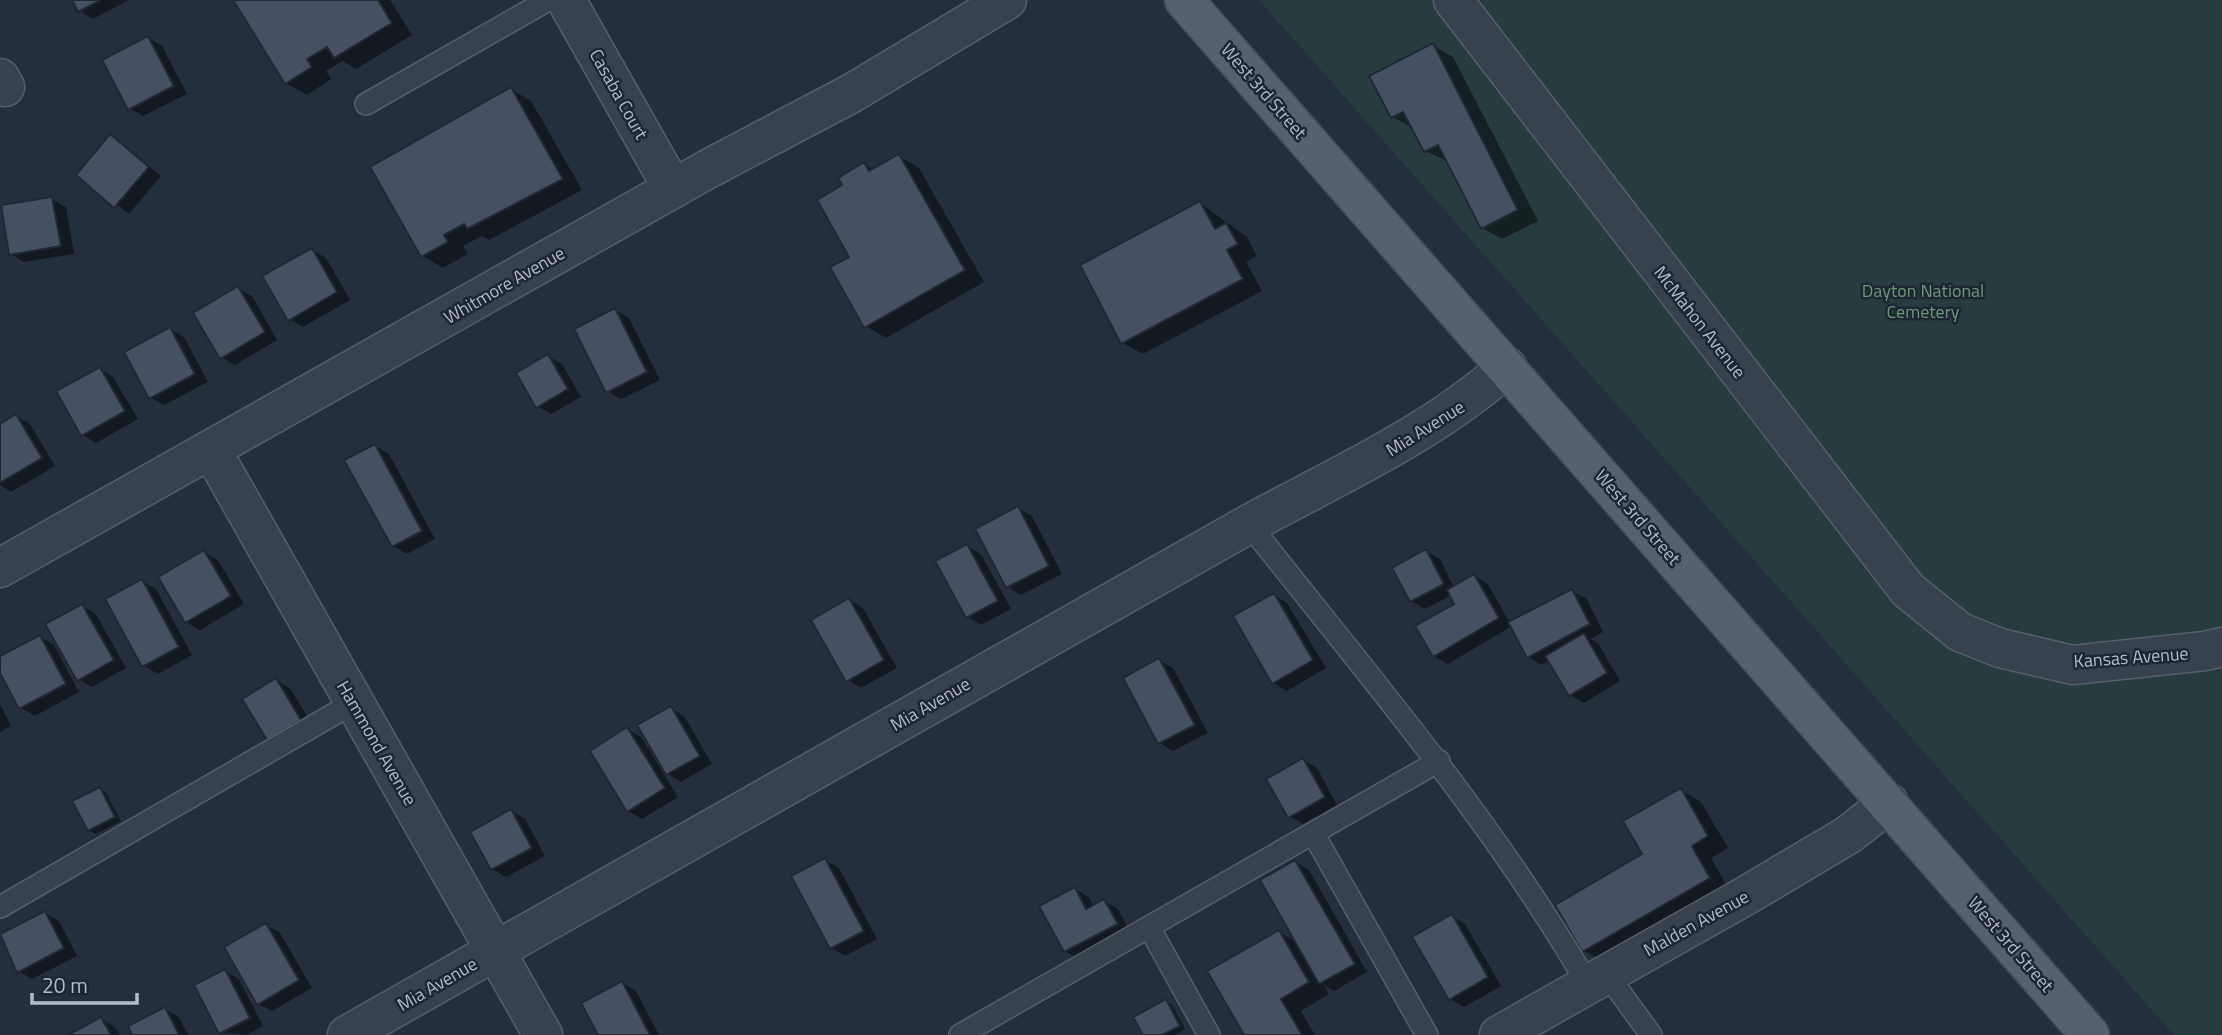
<svg xmlns="http://www.w3.org/2000/svg" width="2222" height="1035" font-family="'Titillium Web',sans-serif">
<style>
.green{fill:#263c3f}
.shadow{fill:#0007}
.building{fill:#455162;stroke:#1f2835;stroke-width:2}
.lines{fill:none;stroke-linecap:round;stroke-linejoin:round}
.lane-casing{stroke:#565f6c;stroke-width:24}
.street-casing{stroke:#565f6c;stroke-width:41}
.primary-casing{stroke:#414a57;stroke-width:41}
.lane{stroke:#38414e;stroke-width:21}
.street{stroke:#38414e;stroke-width:38}
.primary{stroke:#56606e;stroke-width:38}
.labels{text-anchor:middle;dominant-baseline:central;stroke-width:5;stroke-linejoin:round;paint-order:stroke}
.street-label{font-size:18px;fill:#b4bcc9;stroke:#1d2633}
.park-label{font-size:18px;fill:#6b9a76;stroke:#1d2633}
</style>
<rect width="100%" height="100%" fill="#242f3e"/>
<path class="green" d="M1259 0H2222V1035H2174Z"/>
<path class="shadow" d="M74 0H129L93 19 80 11Z
M236 0H390L412 35 356 69 343 61 326 71 331 79 307 95 286 83Z
M148 38 162 46 187 94 143 116 129 108Z
M1432 45 1453 57 1538 221 1502 239 1482 228 1448 161 1425 151 1414 129 1393 117Z
M511 89 531 101 582 190 489 240 482 236 463 246 468 254 443 268 423 256 372 168Z
M110 136 161 176 129 214 78 175Z
M899 156 919 168 984 282 886 338 866 326 852 258 845 186 864 164 874 170Z
M52 199 66 207 74 254 24 262 11 254Z
M1200 203 1247 237 1257 256 1246 262 1262 291 1143 354 1123 343Z
M312 250 326 258 350 300 303 327 289 319Z
M238 288 252 296 277 340 235 365 221 357Z
M615 310 629 318 660 380 621 399 607 391Z
M170 329 184 337 208 382 164 405 150 397Z
M548 356 562 364 581 397 551 414 537 406Z
M100 369 113 377 138 419 96 443 83 435Z
M16 416 30 424 55 466 11 492 0 485V426Z
M375 446 389 454 435 539 407 554 393 546Z
M1018 508 1032 516 1062 574 1021 595 1008 587Z
M967 546 981 554 1011 609 981 625 967 617Z
M1426 551 1440 559 1454 588 1474 576 1488 584 1510 623 1572 591 1586 598 1603 632 1590 639 1598 643 1620 681 1584 703 1570 695 1550 660 1542 665 1528 657 1512 626 1448 664 1434 656 1457 604 1452 595 1425 609 1411 601Z
M204 552 218 560 244 604 200 630 186 622Z
M142 581 156 589 192 655 158 674 144 666Z
M1274 595 1287 603 1326 668 1287 691 1273 683Z
M849 600 863 608 897 668 861 688 848 680Z
M82 606 96 614 126 668 92 687 78 679Z
M40 637 54 645 79 692 35 716 21 708 0 670V658Z
M1159 660 1173 668 1208 733 1173 751 1160 743 1125 678Z
M276 680 290 688 314 728 282 747 268 739Z
M0 704 11 726 0 732Z
M671 708 684 716 712 764 681 782 668 774Z
M627 729 641 737 678 797 642 819 628 811Z
M1303 760 1317 768 1337 805 1303 824 1289 816Z
M100 789 106 793 121 821 96 834 89 830Z
M1681 790 1701 802 1728 848 1711 858 1729 890 1604 962 1583 950 1644 855Z
M511 811 525 819 545 856 506 877 492 869Z
M825 860 839 868 877 939 845 956 832 948 793 877Z
M1295 862 1309 870 1367 972 1334 991 1324 985 1329 994 1301 1011 1315 1035H1246L1279 932 1297 942Z
M1075 889 1089 897 1094 907 1104 901 1118 909 1130 932 1079 959 1065 951Z
M45 913 59 921 77 956 32 979 18 971 0 936Z
M1452 916 1465 924 1501 986 1464 1007 1450 999Z
M266 925 280 933 312 988 272 1011 258 1004Z
M225 971 239 979 263 1026 246 1035 220 1033Z
M622 983 636 991 659 1035H600Z
M1166 1001 1172 1005 1185 1029 1175 1035H1145Z
M165 1009 179 1017 188 1035H134Z
M101 1019 115 1027 120 1035H72Z"/>
<path class="building" d="M72 0H101L78 12Z
M233 0H378L392 23 334 58 327 47 307 59 312 67 285 84Z
M148 36 174 86 128 110 102 60Z
M1433 43 1518 210 1481 229 1438 145 1424 152 1403 112 1391 118 1369 76Z
M511 87 563 179 467 229 464 224 444 235 448 242 421 257 370 167Z
M110 134 149 167 114 208 76 175Z
M899 154 965 270 864 328 830 267 849 257 817 200 842 185 838 178 864 162 869 171Z
M52 197 61 246 9 255 1 205Z
M1200 201 1215 229 1226 223 1238 244 1227 250 1243 279 1121 344 1080 265Z
M312 248 337 292 288 321 262 276Z
M238 286 265 332 220 359 193 313Z
M615 308 647 372 606 393 574 329Z
M170 327 195 374 149 399 124 352Z
M548 354 568 389 536 408 516 373Z
M100 367 125 411 81 436 56 391Z
M16 414 42 458 0 483V424Z
M375 444 422 531 392 547 344 460Z
M1018 506 1049 566 1006 588 975 529Z
M967 544 998 601 966 618 935 561Z
M1426 549 1444 584 1410 602 1392 568Z
M204 550 231 596 185 623 158 577Z
M1474 574 1499 618 1433 657 1415 626 1454 604 1447 590Z
M142 579 179 647 142 667 105 599Z
M1572 589 1590 624 1527 658 1508 622Z
M1274 593 1313 660 1272 684 1233 616Z
M849 598 884 660 846 682 811 620Z
M82 604 114 660 77 681 45 624Z
M1584 633 1607 673 1569 696 1545 656Z
M40 635 66 684 19 709 0 673V656Z
M1159 658 1195 725 1158 744 1123 678Z
M276 678 301 720 267 740 242 699Z
M671 706 700 756 666 775 637 725Z
M627 727 665 788 627 812 590 751Z
M1303 758 1325 797 1288 818 1266 779Z
M100 787 115 817 88 831 72 801Z
M1681 788 1708 836 1692 846 1710 878 1582 952 1555 905 1642 854 1623 821Z
M511 809 532 848 491 870 470 832Z
M825 858 864 931 830 949 791 876Z
M1295 860 1355 964 1319 984 1260 880Z
M1075 887 1086 909 1104 899 1118 924 1064 952 1039 906Z
M45 911 64 948 17 973 0 934Z
M1452 914 1488 977 1449 1000 1412 937Z
M266 923 299 980 257 1005 224 947Z
M1279 930 1309 982 1281 999 1302 1035H1244L1207 971Z
M225 969 250 1018 219 1034 194 985Z
M622 981 650 1035H598L581 1003Z
M1166 999 1180 1026 1162 1035H1143L1133 1017Z
M165 1007 179 1035H132L128 1026Z
M101 1017 111 1035H68Z"/>
<g class="lines">
<defs>
<path id="lane" d="M366 104 548 0
M1249 524C1367 674 1491 818 1587 983
M1313 833 1427 1035
M0 907 355 702
M1149 927 1209 1035
M1606 973 1651 1035
M960 1035 1439 761"/>
<path id="street" d="M566 0 673 189
M1453 0 1908 590 1960 632 2000 648 2073 665 2205 651 2222 647
M0 78 5 87
M212 451 543 1035
M0 568 708 169 852 93 1007 0
M347 1035 1249 524C1339 475 1430 435 1507 367
M1499 1035 1747 895 1848 835 1889 803"/>
<path id="primary" d="M1184 0 2090 1035"/>
</defs>
<use href="#lane" class="lane-casing"/>
<use href="#street" class="street-casing"/>
<use href="#primary" class="primary-casing"/>
<use href="#lane" class="lane"/>
<use href="#street" class="street"/>
<use href="#primary" class="primary"/>
</g>
<g class="labels">
<g class="street-label">
<text transform="translate(1264 91) rotate(49)">West 3rd Street</text>
<text transform="translate(619 94) rotate(61)">Casaba Court</text>
<text transform="translate(504 285) rotate(-30)">Whitmore Avenue</text>
<text transform="translate(1700 322) rotate(52)">McMahon Avenue</text>
<text transform="translate(1425 428) rotate(-32)">Mia Avenue</text>
<text transform="translate(1638 517) rotate(49)">West 3rd Street</text>
<text transform="translate(2131 657) rotate(-4)">Kansas Avenue</text>
<text transform="translate(930 704) rotate(-30)">Mia Avenue</text>
<text transform="translate(377 743) rotate(60)">Hammond Avenue</text>
<text transform="translate(1696 923) rotate(-29)">Malden Avenue</text>
<text transform="translate(2011 944) rotate(49)">West 3rd Street</text>
<text transform="translate(437 984) rotate(-30)">Mia Avenue</text>
</g>
<g class="park-label">
<text x="1923" y="290">Dayton National<tspan x="1923" dy="21">Cemetery</tspan></text>
</g>
</g>
<path d="M32 993v10h105v-10" fill="none" stroke="#b4bcc9" stroke-width="3.5"/>
<text x="42" y="993" font-size="21" fill="#b4bcc9" stroke="#1d2633" stroke-width="5" paint-order="stroke">20 m</text>
</svg>
